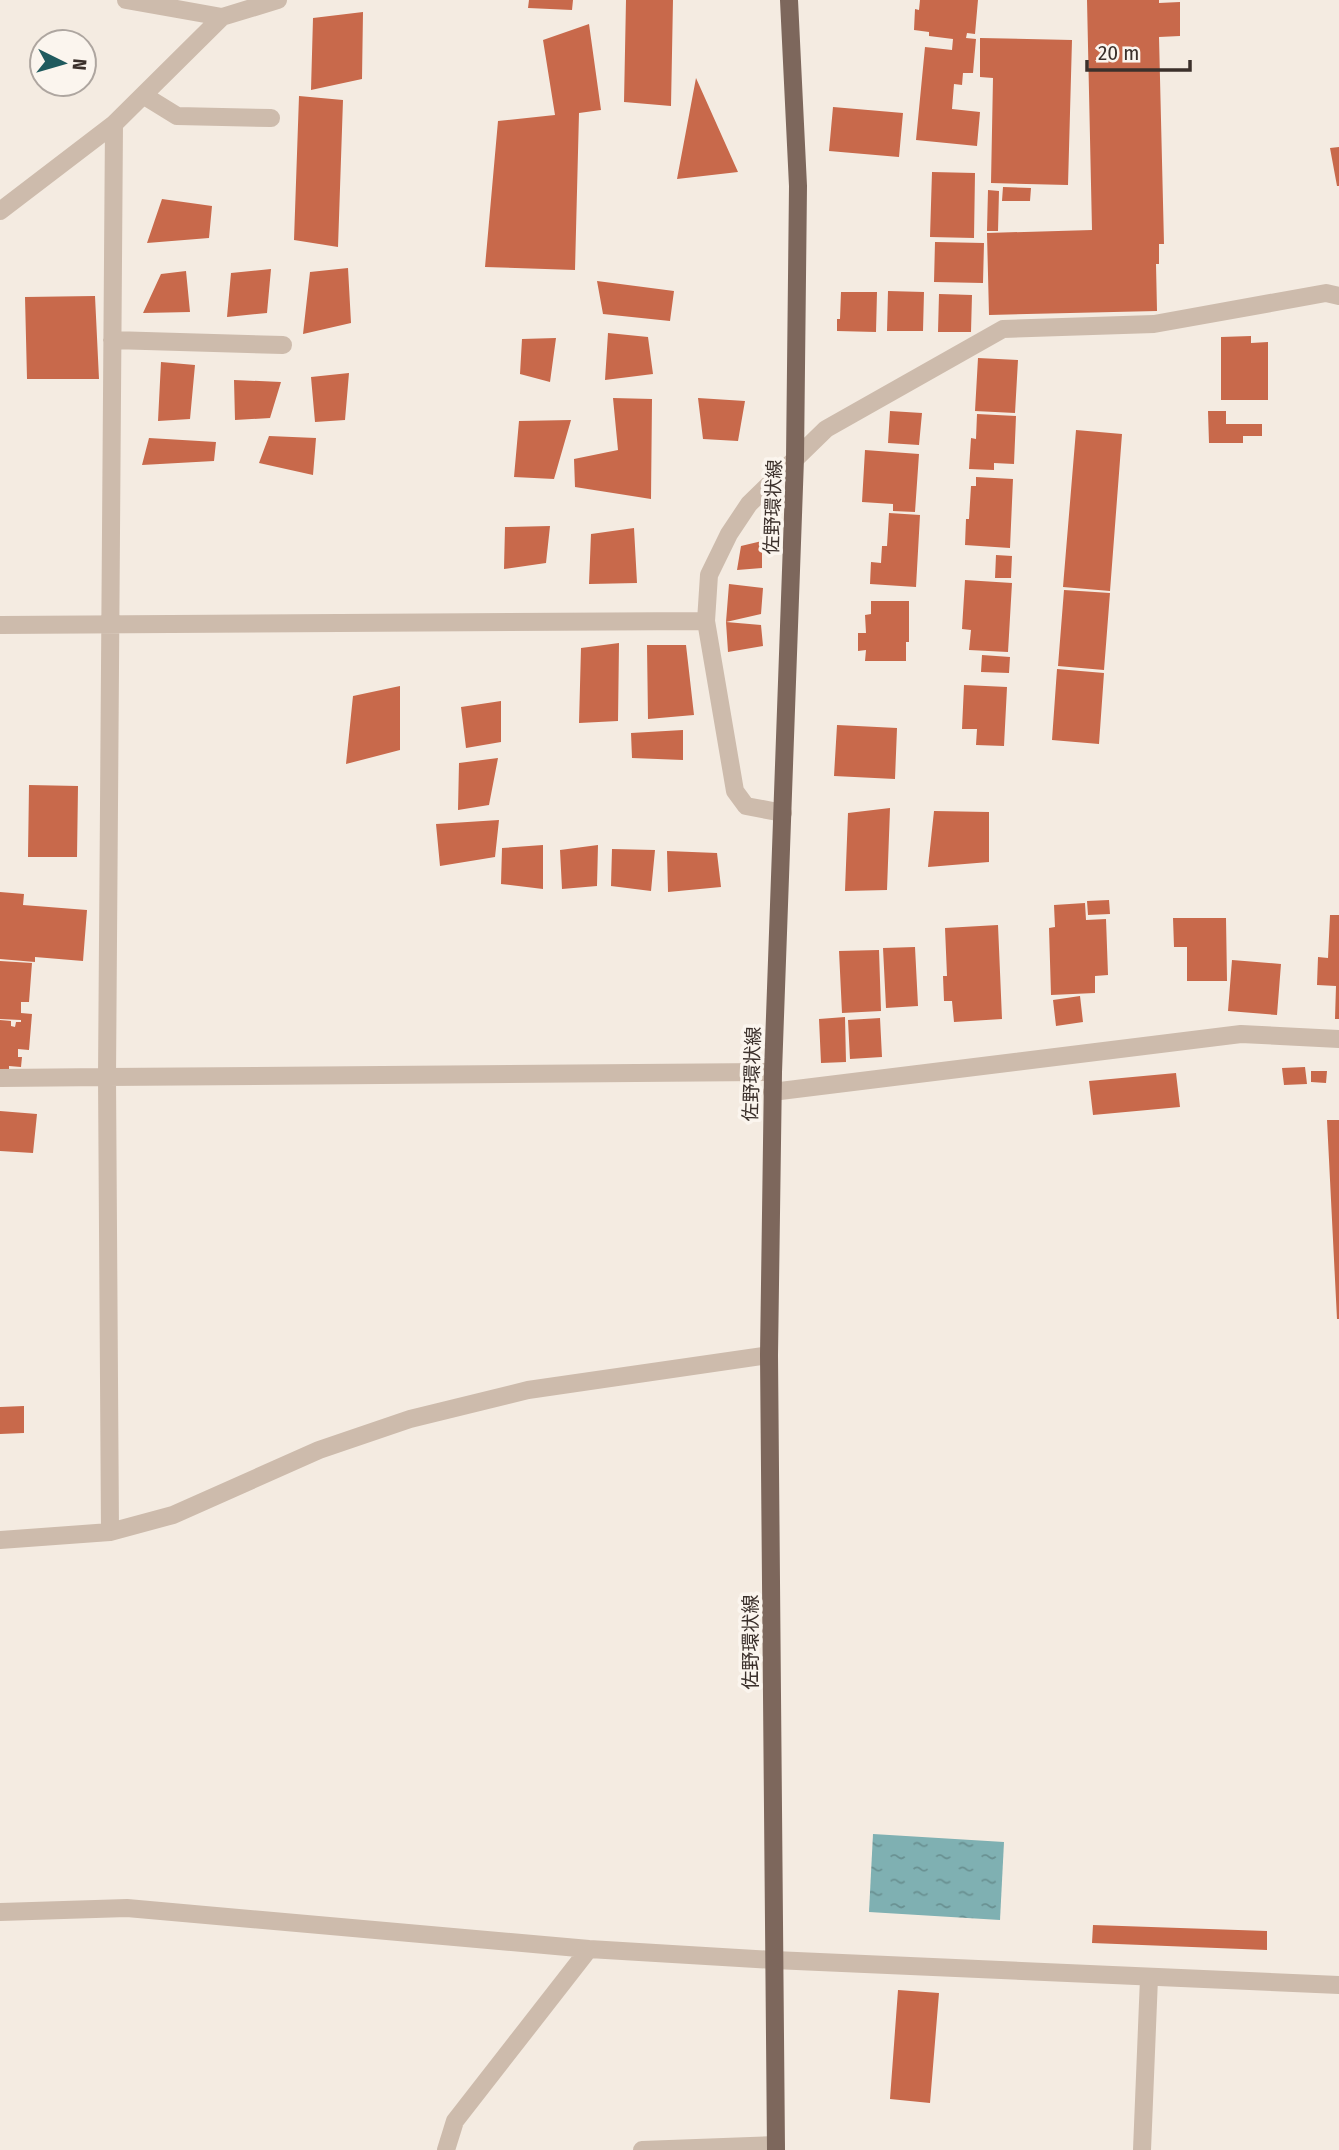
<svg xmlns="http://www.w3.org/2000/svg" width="1339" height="2150" font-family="'Fira Sans Condensed','Noto Sans JP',sans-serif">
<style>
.water{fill:url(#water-ripples)}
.building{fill:#c8694b}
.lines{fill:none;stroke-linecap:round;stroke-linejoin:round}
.minor{stroke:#cdbbac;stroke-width:18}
.major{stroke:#7d675c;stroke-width:18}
.labels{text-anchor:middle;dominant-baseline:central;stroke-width:7;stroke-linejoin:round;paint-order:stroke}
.street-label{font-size:19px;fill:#3b302b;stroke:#fbf5ee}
</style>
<defs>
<pattern id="water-ripples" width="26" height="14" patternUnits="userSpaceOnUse" patternTransform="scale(1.75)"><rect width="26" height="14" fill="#7fb0b2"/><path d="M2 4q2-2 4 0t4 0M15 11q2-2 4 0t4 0" fill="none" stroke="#699091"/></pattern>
</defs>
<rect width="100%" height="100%" fill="#f4ebe1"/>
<path class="water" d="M873 1834 1004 1842 1000 1920 869 1912Z"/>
<path class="building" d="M529 0H573L572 10 528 8Z
M626 0H673L671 106 624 102Z
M920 0H978L975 34 967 33 966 38 976 39 973 73H963L962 85 954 84 952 109 980 112 977 146 916 140 925 47 952 50 953 39 929 36V32L914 30 915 9 919 10Z
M1087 0H1159V3L1180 2V36L1159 37 1164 244H1159V264H1156L1157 311 989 315 987 233 1092 230Z
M363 12 362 79 311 90 313 18Z
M589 24 601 110 579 113 575 270 485 267 498 121 555 115 543 40Z
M980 38 1072 40 1068 185 991 183 993 78 980 77Z
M696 78 738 172 677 179Z
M299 96 343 100 338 247 294 240Z
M833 107 903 113 899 157 829 151Z
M1339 147V186H1337L1330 148Z
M932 172 975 173 974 238 930 237Z
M1003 187 1031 188 1030 201H1002Z
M988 190 999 191 998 231H987Z
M162 199 212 206 209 238 147 243Z
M935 242 984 243 983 283 934 282Z
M348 268 351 323 303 334 310 272Z
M271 269 267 313 227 317 231 273Z
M186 271 190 312 143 313 161 274Z
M597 281 674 291 670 321 603 314Z
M888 291 924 292 923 331H887Z
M841 292H877L876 332 837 331V319H840Z
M939 294 972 295 971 332H938Z
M95 296 99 379H27L25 297Z
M608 333 648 337 653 374 605 380Z
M1251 336V343L1268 342V400H1221V337Z
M556 338 550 382 520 374 522 339Z
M978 358 1018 360 1015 413 975 411Z
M161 362 195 365 190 419 158 421Z
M349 373 345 420 315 422 311 377Z
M234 380 281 382 270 418 235 420Z
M613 398 652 399 651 499 575 487 574 459 618 450Z
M698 398 745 401 738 441 703 439Z
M890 411 922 413 919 445 888 443Z
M1208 411H1226V424H1262V436H1243V443H1209Z
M977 414 1016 416 1014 464 994 463V470L969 469 971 438 976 439Z
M571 420 554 479 514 477 519 421Z
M1076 430 1122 434 1110 591 1063 587Z
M269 436 316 438 313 475 259 463Z
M149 438 216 442 214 461 142 465Z
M865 450 919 454 915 512 893 511V504L862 502Z
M976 477 1013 479 1010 548 965 545 966 519H969L971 486H976Z
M889 513 920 515 916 587 870 584 871 562 881 563 882 546H887Z
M550 526 546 563 504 569 505 527Z
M634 528 637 583 589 584 591 534Z
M762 541V568L737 570 741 546Z
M996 555 1012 556 1011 578H995Z
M965 580 1012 583 1008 652 969 650 971 630 962 629Z
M729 584 763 588 761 614 726 622Z
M1064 590 1110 593 1104 670 1058 666Z
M871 601H909V642H906V661H865L866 650 858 651V633H866L865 615 871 614Z
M726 622 761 625 763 646 728 652Z
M619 643 618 721 579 723 581 648Z
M647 645H686L694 715 648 719Z
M982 655 1010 657 1009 673 981 672Z
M1057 669 1104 673 1099 744 1052 740Z
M964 685 1007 687 1004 746 976 745 977 729H962Z
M400 686V750L346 764 353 696Z
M501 701V742L466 748 461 707Z
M837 725 897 728 895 779 834 776Z
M683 730V760L632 758 631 733Z
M498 758 489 805 458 810 459 763Z
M29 785 78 786 77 857H28Z
M890 808 887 890 845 891 848 813Z
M934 811 989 812V862L928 867Z
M499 820 495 857 440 866 436 824Z
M543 845V889L501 884 502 848Z
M598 845 597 886 562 889 560 850Z
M612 849 655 850 651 891 611 886Z
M667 851 717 853 721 887 668 892Z
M0 892 24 894 23 905 87 910 83 961 35 957V962L0 959Z
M1109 900 1110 914 1088 915 1087 901Z
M1085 903 1086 920 1106 919 1108 975 1095 976V993L1051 995 1049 928 1055 927 1054 905Z
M1330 915H1339V1019H1335L1336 986 1317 985 1318 957 1328 958Z
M1173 918H1226L1227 981H1187V947H1174Z
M998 925 1002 1019 954 1022 952 1001H944L943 976H947L945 928Z
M915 947 918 1006 886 1008 883 948Z
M879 950 881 1011 842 1013 839 951Z
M1232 960 1281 964 1277 1015 1228 1011Z
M0 961 32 963 29 1002H21V1013L32 1014 29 1050 18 1049V1057H22L21 1067 9 1066V1069H0V1020L11 1021V1026L15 1027 16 1022H21V1020L0 1019Z
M1080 996 1083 1022 1056 1026 1053 1000Z
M845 1017 846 1062 821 1063 819 1019Z
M880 1018 882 1057 850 1059 848 1020Z
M1305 1067 1307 1084 1284 1085 1282 1068Z
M1311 1071H1327L1326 1083 1311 1082Z
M1176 1073 1180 1107 1093 1115 1089 1081Z
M0 1111 37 1114 33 1153 0 1151Z
M1327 1120H1339V1319H1337Z
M24 1406V1433L0 1434V1407Z
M1093 1925 1267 1931V1950L1092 1943Z
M898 1990 939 1993 930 2103 890 2099Z"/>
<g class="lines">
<path class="minor" d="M126 0 222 17
M143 95 177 116 271 118
M114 124 107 1077 773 1072
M0 211 114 124 222 17 278 0
M112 340 283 345
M706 621 735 791 746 806 783 813
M0 625 706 621 709 575 729 534 749 504 826 429 1003 329 1154 324 1326 293 1339 296
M0 1078 107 1077 110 1532
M772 1092 1241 1034 1339 1039
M0 1540 110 1532 173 1515 319 1450 410 1419 528 1390 769 1355
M0 1912 127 1908 589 1949 774 1960 1339 1985
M446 2150 455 2121 589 1949
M642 2150 776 2145
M1142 2150 1149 1978"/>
<path class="major" d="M776 2150 769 1355 773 1072 795 459 798 186 789 0"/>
</g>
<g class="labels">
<g class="street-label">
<text transform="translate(773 507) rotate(-88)">佐野環状線</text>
<text transform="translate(752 1074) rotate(-88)">佐野環状線</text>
<text transform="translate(750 1642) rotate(-90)">佐野環状線</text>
</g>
</g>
<g transform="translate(63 63) rotate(95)"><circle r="33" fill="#fbf5ee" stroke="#aea6a0" stroke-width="2"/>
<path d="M0-5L12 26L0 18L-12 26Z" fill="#1f5a5e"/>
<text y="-10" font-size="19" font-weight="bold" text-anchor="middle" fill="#3b302b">N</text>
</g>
<path d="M1087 60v10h103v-10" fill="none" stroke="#3b302b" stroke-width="3.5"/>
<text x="1098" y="60" font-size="21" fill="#3b302b" stroke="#fbf5ee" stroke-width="5" paint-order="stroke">20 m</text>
</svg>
